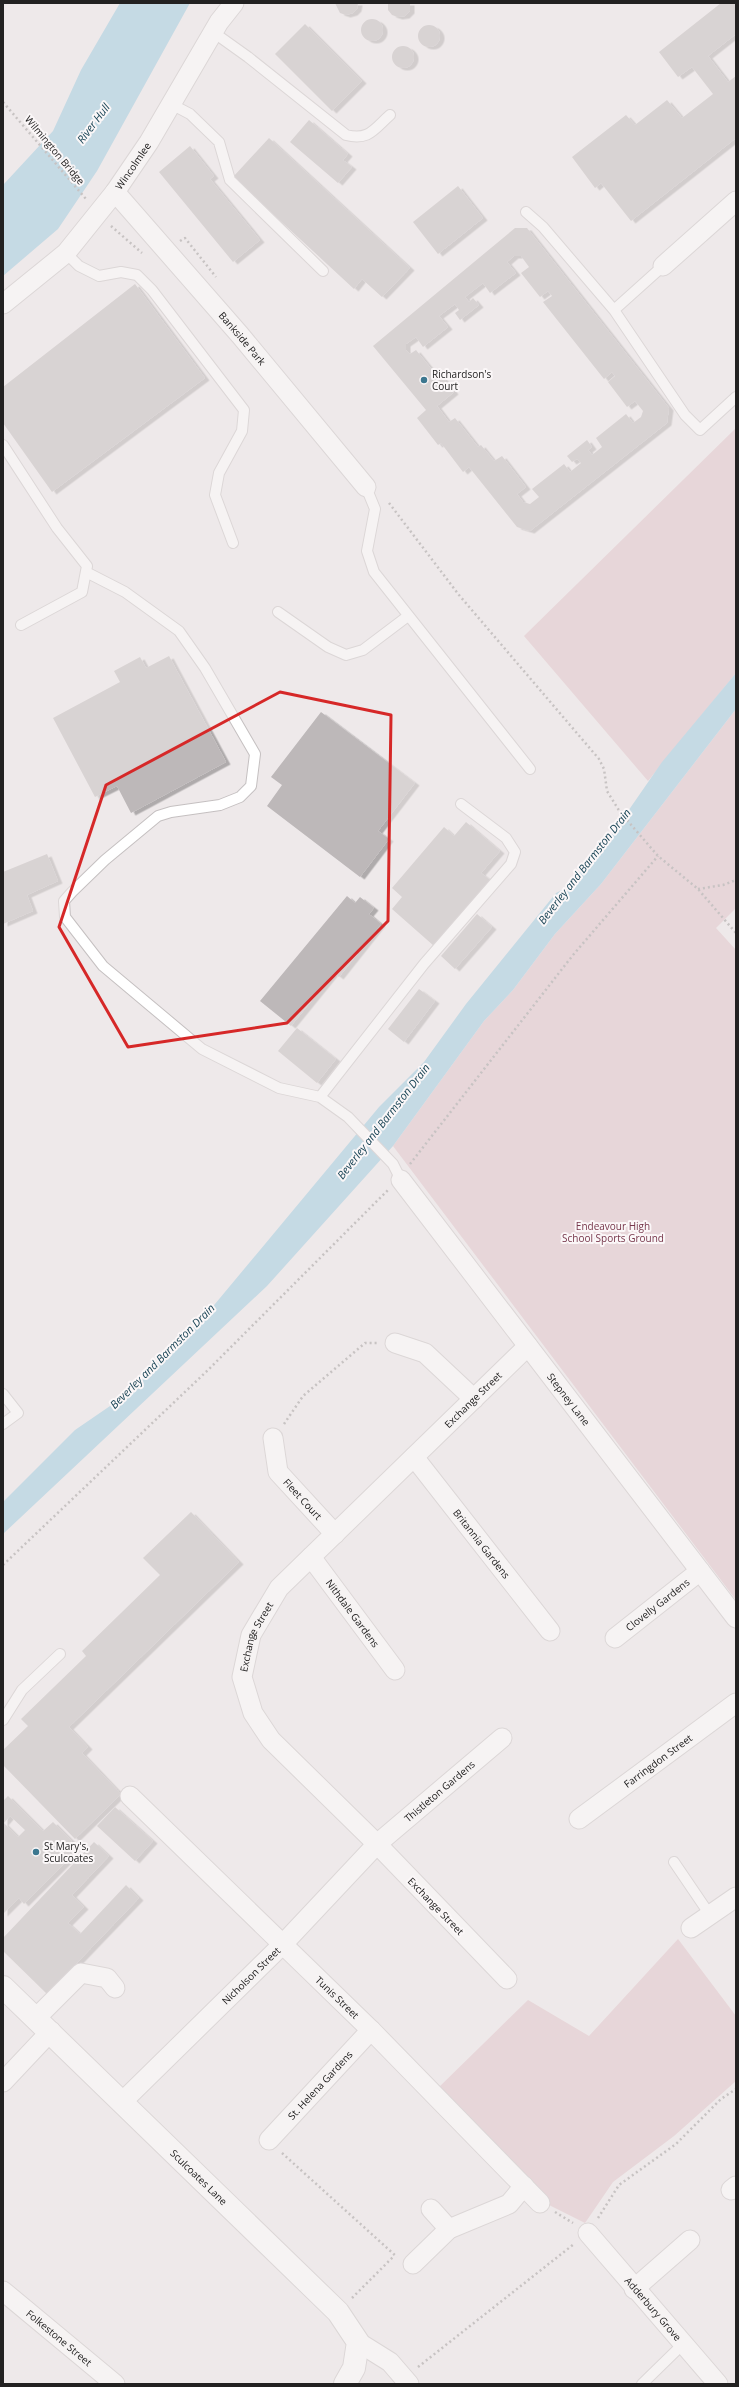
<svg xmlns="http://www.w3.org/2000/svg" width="739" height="2387" font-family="'Open Sans',sans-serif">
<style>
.green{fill:#debec5}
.water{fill:#93c7de}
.building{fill:#bdb8b9;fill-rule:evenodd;filter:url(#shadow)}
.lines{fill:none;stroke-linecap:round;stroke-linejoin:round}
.service-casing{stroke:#c5c0c1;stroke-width:12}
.minor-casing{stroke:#c5c0c1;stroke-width:21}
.tertiary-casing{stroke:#c5c0c1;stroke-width:24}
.path{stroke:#979494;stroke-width:2.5;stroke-dasharray:2 3;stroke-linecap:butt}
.service{stroke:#fff;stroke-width:10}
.minor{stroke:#fff;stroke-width:19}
.tertiary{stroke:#fff;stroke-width:22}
.marked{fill:none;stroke:#d62828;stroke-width:3;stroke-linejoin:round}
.poi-dot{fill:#3c778f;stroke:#fbf7f8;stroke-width:1.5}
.labels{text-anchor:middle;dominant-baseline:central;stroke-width:4;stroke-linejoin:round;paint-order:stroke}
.street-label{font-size:10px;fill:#222121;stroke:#fbf7f8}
.poi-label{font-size:10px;fill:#222121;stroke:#fbf7f8;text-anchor:start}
.park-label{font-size:10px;fill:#76364a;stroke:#fbf7f8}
.water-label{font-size:11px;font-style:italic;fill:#194455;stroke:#fbf7f8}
</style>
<defs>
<filter id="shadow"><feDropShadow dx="4.5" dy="2.5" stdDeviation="0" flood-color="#0004"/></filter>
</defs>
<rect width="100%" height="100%" fill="#eee9ea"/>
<path class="green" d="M736 428V673L648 781 524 636Z
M736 709V908L716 928 736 950V1600L393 1146 484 1021 513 990 555 934 601 884Z
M678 1939 736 2016V2081L674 2136 613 2182 585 2223 545 2203 435 2091 528 2000 589 2036Z"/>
<path class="water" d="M120 3H190L97 171 58 229 3 276V185L53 131 81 70Z
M736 673V709L601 884 555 934 513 990 484 1021 393 1146 267 1286 3 1534V1502L75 1430 129 1393 174 1346 205 1316 379 1107 424 1062 466 1004 556 893 572 885 575 874 588 869 662 762Z"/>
<path class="building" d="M335 3H358L357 9 353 13 346 15 340 13Z
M388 3H410V11L405 16 398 17 392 15 388 10Z
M721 3H736V34L708 56 728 82 736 76V138L631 221 601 183 595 188 572 157 626 115 635 125 667 100 682 118 713 94 692 67 678 77 659 52Z
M361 30a11 11 0 1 1 22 0a11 11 0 1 1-22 0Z
M305 24 362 81 332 111 275 54Z
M418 36a11 11 0 1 1 22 0a11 11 0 1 1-22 0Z
M392 57a11 11 0 1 1 22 0a11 11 0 1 1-22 0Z
M309 120 348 154 343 160 352 167 338 183 290 142Z
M269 138 410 268 382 297 362 279 354 289 233 177Z
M190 146 214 176 210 179 260 240 233 262 159 172Z
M458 186 483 218 438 254 413 222Z
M515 228H527L669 408 667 423 530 531 517 527 469 467 463 472 441 443 438 445 417 418 426 410 373 346ZM514 256H521L529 267 521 273 540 297 548 291 552 296 543 302 604 379 612 372 615 376 608 382 627 407 635 401 643 411 641 417 633 423 626 414 596 438 602 447 592 455 588 450 592 447 587 440 567 456 572 462 577 459 581 463 570 472 564 464 532 489 539 497 530 504 523 502 517 494 526 487 502 456 494 461 481 445 478 447 455 418 449 422 437 406 454 392 436 369 433 371 416 350 410 354 406 350V344L416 337 423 347 448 327 439 316 455 304 459 310 455 313 460 320 479 305 473 298 469 302 465 297 483 283 490 293 516 273 507 262Z
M135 284 205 378 52 492 3 423V387Z
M169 656 226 762 131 813 117 786 95 797 53 718 120 682 114 671 140 657 146 668Z
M321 712 415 783 378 831 389 839 360 877 267 806 282 785 271 777Z
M466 822 500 851 481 873 490 880 434 946 392 909 402 897 392 888 444 827 454 836Z
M47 854 58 881 27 895 33 911 3 924V872Z
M347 896 355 903 360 897 374 908 369 914 381 924 339 977 334 973 291 1026 260 1001Z
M477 914 492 927 455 969 441 956Z
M419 989 435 1001 404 1042 388 1029Z
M297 1028 336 1059 317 1083 278 1051Z
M191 1512 239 1562 69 1727 88 1747 82 1753 121 1794 75 1839 3 1765V1750L28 1726 21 1719 86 1656 82 1651 160 1575 143 1558Z
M8 1796 43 1831 53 1822 72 1841 65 1848 72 1856 24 1904 19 1898 3 1914V1801ZM10 1816 25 1830 18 1837 4 1823Z
M115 1807 153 1841 135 1861 97 1826Z
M94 1842 109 1856 72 1895 84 1907 68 1923 80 1934 126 1885 139 1898 47 1994 3 1951V1938Z"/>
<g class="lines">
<defs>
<path id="service" d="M213 32 248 57 346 135C369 141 374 129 390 115
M171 104 190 114 219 142 230 180 323 271
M526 212 543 227 614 310 685 415 700 430 736 397
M66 253 79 266 99 276 121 272 137 275 152 290 244 410 242 431 219 473 215 495 233 543
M614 310 663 266
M3 445 57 528 87 566 82 592 21 625
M366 487 375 509 367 551 374 572 530 769
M86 572 125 592 179 631 205 668 255 754 251 786 240 797 220 805 171 812 158 816 105 860 72 892 64 901 65 917 103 966 202 1049 279 1088 320 1097 348 1117 393 1164 401 1180
M278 612 328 647 346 655 363 650 408 616
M320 1097 424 964 511 864 515 852 506 838 461 804
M3 1394 18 1413 3 1424
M3 1720 22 1690 60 1654
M674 1862 710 1915
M642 2384 683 2344"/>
<g id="minor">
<path id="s1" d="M115 192 240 335 366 487"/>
<path d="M663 266 736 201"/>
<path id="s2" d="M3 304 66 253 115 192 149 142 219 22 234 3"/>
<path id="s3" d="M401 1180 736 1618"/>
<path d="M395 1343 425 1353 474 1399"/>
<path id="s4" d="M273 1438 278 1472 335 1534"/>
<path id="s5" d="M414 1457 550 1631"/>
<path id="s6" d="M311 1557 395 1670"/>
<path id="s7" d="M615 1638 700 1571"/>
<path id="s8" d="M130 1796 371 2030 540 2203"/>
<path id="s9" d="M579 1819 736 1703"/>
<path d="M691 1928 736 1897"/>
<path id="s10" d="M507 1979 377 1844 271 1740 253 1713 242 1677 251 1635 279 1588 528 1346"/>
<path d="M36 2018 81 1973 107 1978 115 1988"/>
<path d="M3 2082 51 2031"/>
<path id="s11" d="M121 2103 283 1944 377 1844 502 1738"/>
<path id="s12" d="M269 2140 371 2030"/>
<path d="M731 2190 736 2186"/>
<path d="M431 2209 449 2229"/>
<path id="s13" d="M588 2233 718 2384"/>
<path d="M413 2264 449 2229 509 2204 524 2186"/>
<path d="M634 2289 690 2240"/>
<path id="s14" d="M3 2291 115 2384"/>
<path d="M358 2342 390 2362 409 2384"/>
</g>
<g id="tertiary">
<path id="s15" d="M3 1987 338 2312 358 2342 354 2368 345 2384"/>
</g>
</defs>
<use href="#service" class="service-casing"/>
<use href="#minor" class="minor-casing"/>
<use href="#tertiary" class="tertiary-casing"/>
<path class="path" d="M3 102 86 199
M111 226 142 253
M180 241 185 238 216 277
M389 503 459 595 599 759 604 769 607 791 620 812 658 856 698 889 736 933
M698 889 723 885 736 880
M410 1164 573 955 658 856
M284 1424 303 1396 365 1343H377
M3 1565 208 1370 388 1190
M282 2153 397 2257
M555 2212 573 2223
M598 2218 619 2185 676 2144 721 2099 736 2089
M352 2298 394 2256
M418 2367 574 2244"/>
<use href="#service" class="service"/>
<use href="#minor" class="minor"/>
<use href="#tertiary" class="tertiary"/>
</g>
<path d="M0 0H739V2387H0ZM280 692 391 715 388 921 287 1023 128 1047 59 927 106 785Z" fill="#eee9ea" fill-opacity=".55" fill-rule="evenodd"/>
<path class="marked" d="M280 692 391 715 388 921 287 1023 128 1047 59 927 106 785Z"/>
<g class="poi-dot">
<circle cx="424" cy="380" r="4"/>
<circle cx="36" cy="1852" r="4"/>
</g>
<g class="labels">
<g class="street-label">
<text transform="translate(55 150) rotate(50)">Wilmington Bridge</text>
<text stroke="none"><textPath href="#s2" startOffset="191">Wincolmlee</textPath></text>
<text stroke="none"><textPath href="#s1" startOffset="194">Bankside Park</textPath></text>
<text stroke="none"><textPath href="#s3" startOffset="276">Stepney Lane</textPath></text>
<text stroke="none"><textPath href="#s10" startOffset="774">Exchange Street</textPath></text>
<text stroke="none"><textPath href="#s4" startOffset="71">Fleet Court</textPath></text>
<text stroke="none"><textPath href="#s5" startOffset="110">Britannia Gardens</textPath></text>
<text stroke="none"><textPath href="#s7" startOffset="54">Clovelly Gardens</textPath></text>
<text stroke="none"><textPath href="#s6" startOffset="70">Nithdale Gardens</textPath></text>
<text stroke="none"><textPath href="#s10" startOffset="449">Exchange Street</textPath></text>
<text stroke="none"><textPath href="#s9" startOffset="98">Farringdon Street</textPath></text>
<text stroke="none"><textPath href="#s11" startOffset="446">Thistleton Gardens</textPath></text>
<text transform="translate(436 1906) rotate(46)">Exchange Street</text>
<text stroke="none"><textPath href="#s11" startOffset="182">Nicholson Street</textPath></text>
<text stroke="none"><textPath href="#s8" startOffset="289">Tunis Street</textPath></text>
<text stroke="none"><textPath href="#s12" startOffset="75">St. Helena Gardens</textPath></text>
<text stroke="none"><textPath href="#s15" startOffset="273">Sculcoates Lane</textPath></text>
<text stroke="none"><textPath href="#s13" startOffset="100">Adderbury Grove</textPath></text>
<text stroke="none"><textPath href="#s14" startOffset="73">Folkestone Street</textPath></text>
</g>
<g class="poi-label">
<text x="432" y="374">Richardson's<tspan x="432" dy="12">Court</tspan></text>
<text x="44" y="1846">St Mary's,<tspan x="44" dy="12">Sculcoates</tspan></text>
</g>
<g class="park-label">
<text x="613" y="1226">Endeavour High<tspan x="613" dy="12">School Sports Ground</tspan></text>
</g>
<g class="water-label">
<text transform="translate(93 123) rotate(-53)">River Hull</text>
<text transform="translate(584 866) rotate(-52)">Beverley and Barmston Drain</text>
<text transform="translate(383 1121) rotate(-52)">Beverley and Barmston Drain</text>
<text transform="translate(162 1356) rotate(-45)">Beverley and Barmston Drain</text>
</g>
</g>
<rect width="739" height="2387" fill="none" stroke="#222121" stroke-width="8"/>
</svg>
